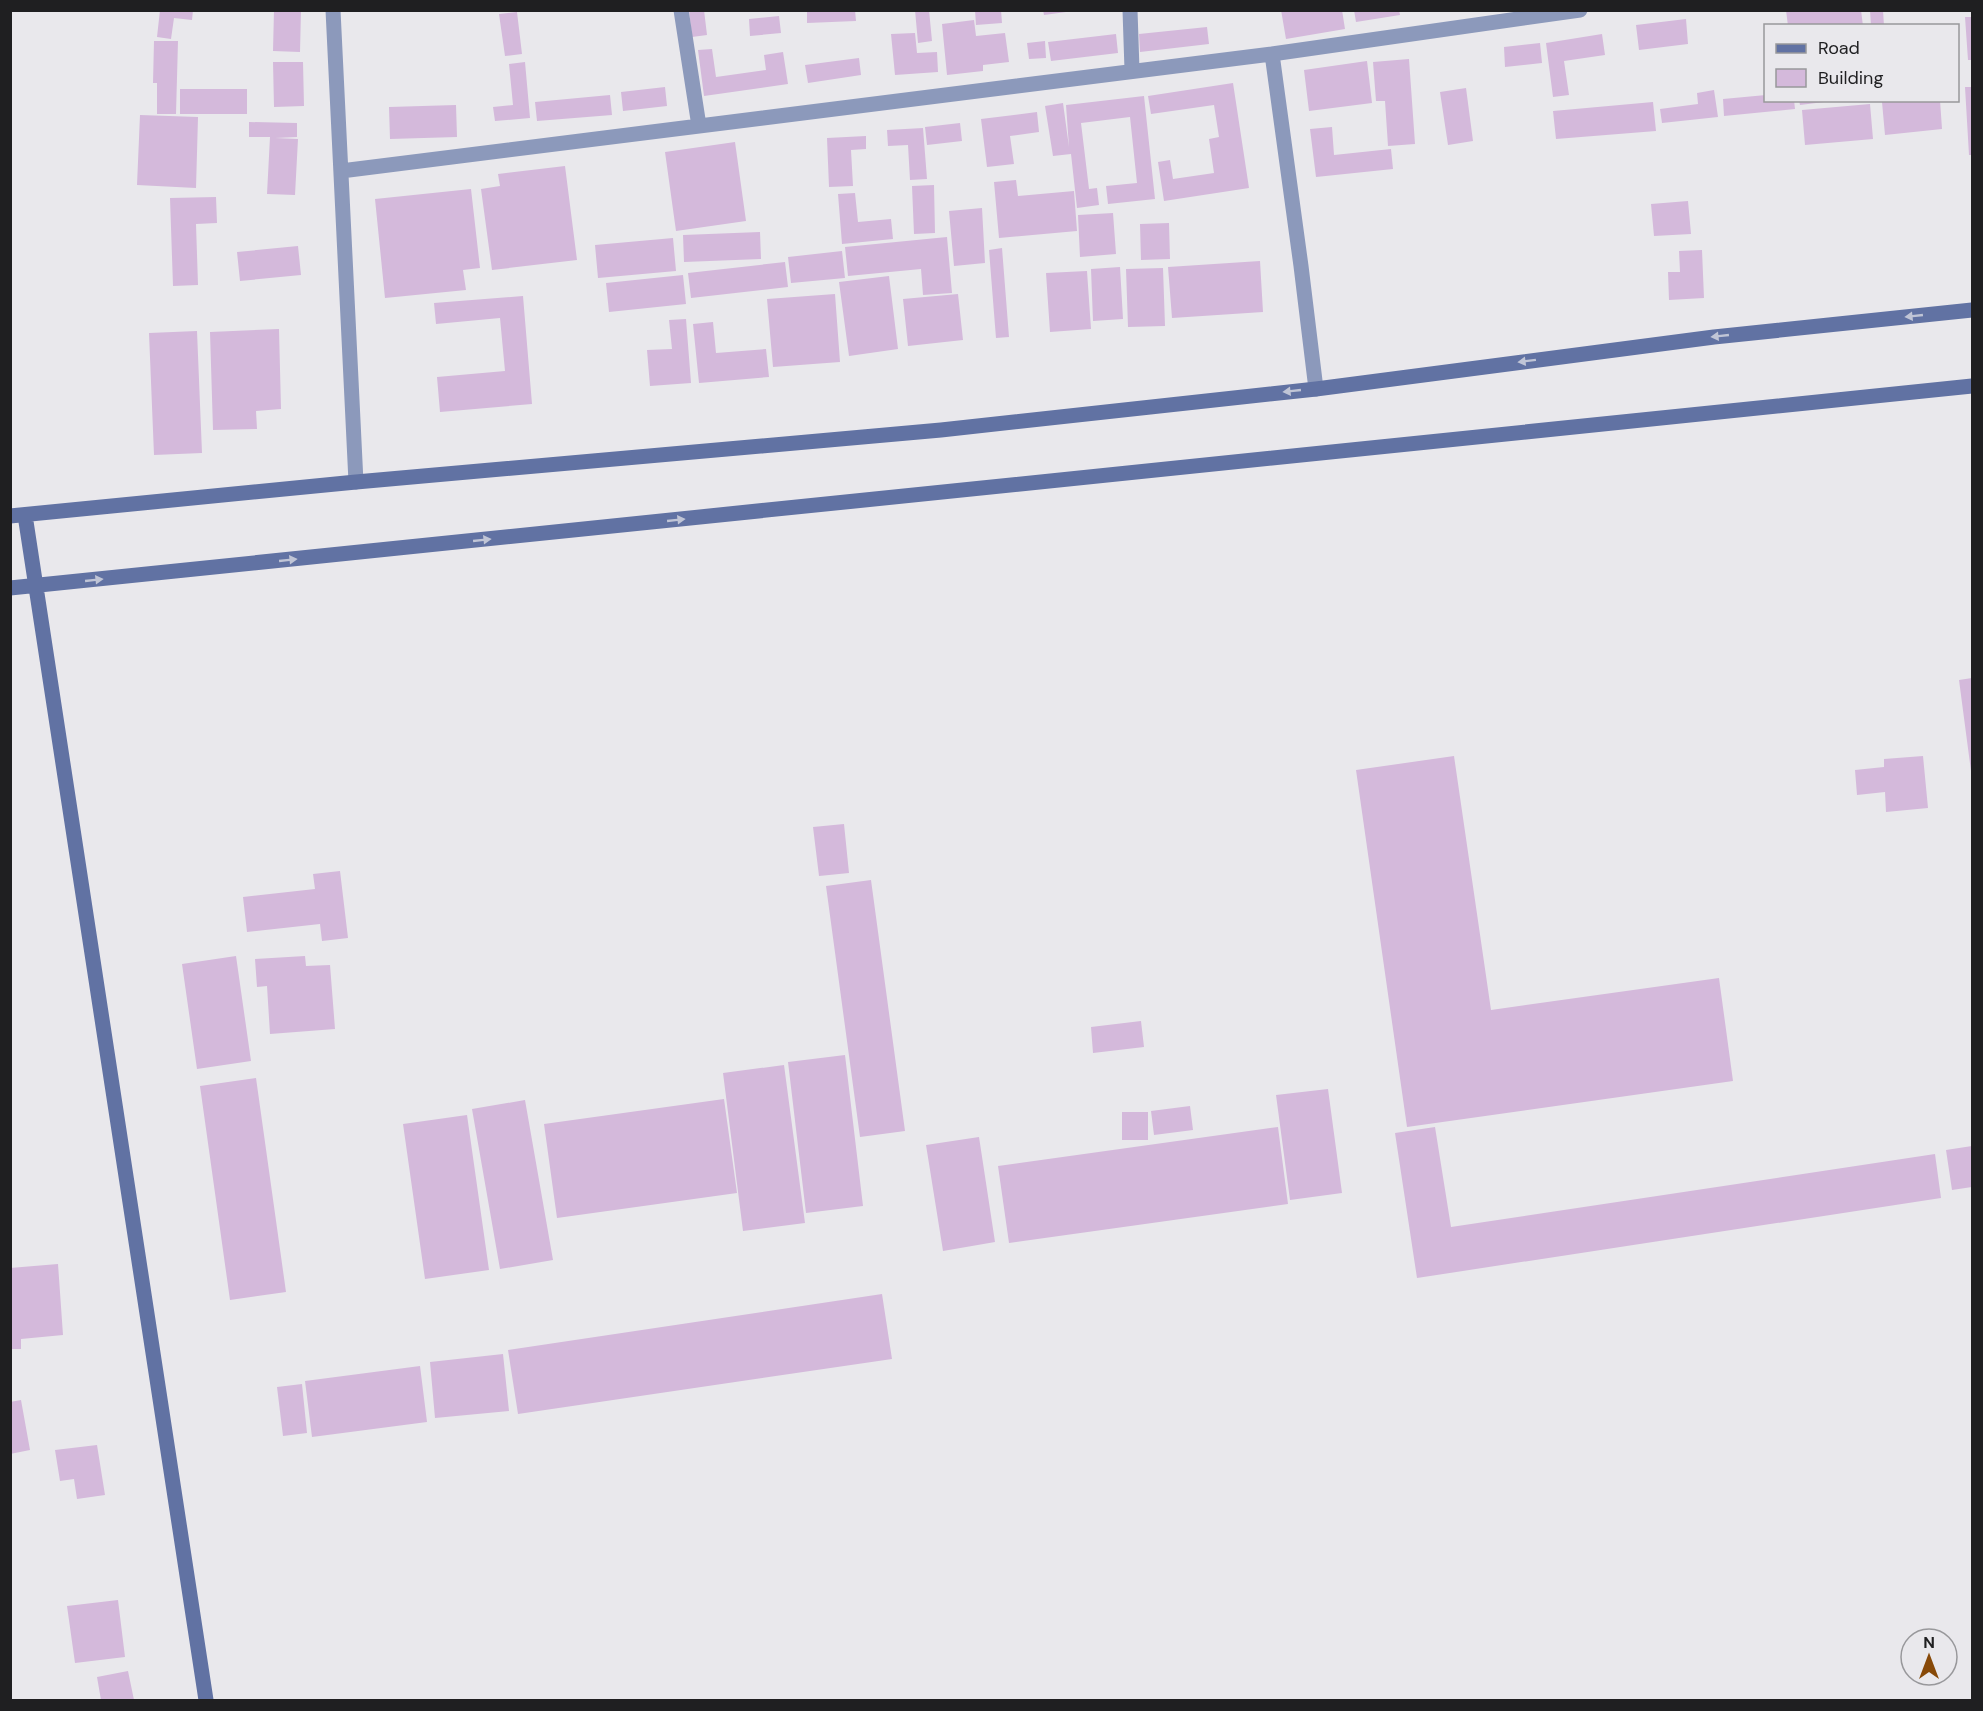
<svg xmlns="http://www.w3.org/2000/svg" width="1983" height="1711" font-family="'DM Sans',sans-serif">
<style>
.building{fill:#d4b9db}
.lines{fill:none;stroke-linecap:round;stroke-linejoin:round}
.street{stroke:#8c99bb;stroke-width:15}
.secondary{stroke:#6172a3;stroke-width:15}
.oneway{fill:#c0c5d6}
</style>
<rect width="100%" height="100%" fill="#e9e8ec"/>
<path class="building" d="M160 10H193L192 20 174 18 171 39 157 37Z
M274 10H301L300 52 273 51Z
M689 10H704L707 35 692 37Z
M807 10H855L856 21 807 23Z
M915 10H929L932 41 918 43Z
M975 10H1001L1002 23 976 25Z
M1043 10H1066V12L1044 15Z
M1281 10H1342L1345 29 1286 39Z
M1354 10H1399L1400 15 1356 22Z
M1786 10H1861L1863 26H1788Z
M1870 10H1883L1884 26H1871Z
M517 12 522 54 505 56 499 14Z
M779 16 781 33 750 36 749 19Z
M1965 17H1972V60H1968Z
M1686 19 1688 44 1639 50 1636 25Z
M974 20 976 36 1005 33 1009 62 983 65V71L947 75 942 24Z
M1207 27 1209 44 1140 52 1139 34Z
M915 33 917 53 937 52 938 72 895 75 891 34Z
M1116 34 1118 53 1051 61 1048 42Z
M1602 34 1605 55 1564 61 1569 95 1553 97 1546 43Z
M154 41H178L176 114H157V83H153Z
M1045 41 1046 58 1029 59 1027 43Z
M1540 43 1542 63 1505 67 1504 47Z
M712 49 716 77 766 70 764 55 783 52 788 84 704 96 698 50Z
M859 58 861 75 808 83 805 65Z
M1409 59 1415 144 1388 146 1385 101H1376L1373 62Z
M1367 61 1372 103 1309 111 1304 70Z
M273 62H303L304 106 274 107Z
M525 62 530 118 495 121 493 107 513 105 509 64Z
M1233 83 1249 188 1164 201 1158 162 1170 160 1173 179 1214 173 1209 139 1219 137 1214 105 1151 114 1148 96Z
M665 87 667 106 623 111 621 92Z
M1965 87H1972V155H1969Z
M1466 88 1473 141 1448 145 1440 92Z
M180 89H247V114H180Z
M1714 90 1718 117 1662 123 1660 109 1698 104 1697 93Z
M610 95 612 115 537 121 535 102Z
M1766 95V100H1794L1795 109 1724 116 1723 99Z
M1144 96 1155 199 1108 204 1106 186 1137 183 1130 117 1081 123 1089 189 1097 188 1099 205 1077 208 1071 154 1053 156 1045 106 1063 103 1069 147 1066 105Z
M1799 100H1823L1824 102 1800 105Z
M1897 100H1940L1942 129 1885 135 1882 102Z
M1653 102 1656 131 1556 139 1553 111Z
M1870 104 1873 139 1805 145 1802 110Z
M456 105 457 137 390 139 389 107Z
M1037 112 1039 132 1010 136 1014 164 987 167 981 119Z
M140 115 198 117 196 188 137 185Z
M249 122 297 123V137L275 138 298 139 295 195 267 194 270 137H249Z
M960 123 962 141 927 145 925 127Z
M1332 127 1334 155 1391 149 1393 169 1316 177 1310 129Z
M923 128 927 179 910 180 908 145 888 146 887 130Z
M866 136V149L851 150 853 186 829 187 827 138Z
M735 142 746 221 676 231 665 152Z
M565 166 577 260 492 270 481 189 500 186 498 174Z
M1016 180 1018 196 1074 191 1077 231 999 238 994 182Z
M934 185 935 233 914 234 912 186Z
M471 189 480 268 463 270 466 290 385 298 375 199Z
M855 193 858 222 891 219 893 239 842 244 838 194Z
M216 197 217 223 196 224 198 285 173 286 170 198Z
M1688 201 1691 234 1654 236 1651 204Z
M982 208 985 263 954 266 949 211Z
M1113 213 1116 254 1080 257 1078 215Z
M1169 223 1170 259 1141 260 1140 224Z
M760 232 761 259 684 262 683 235Z
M947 237 952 293 923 295 921 269 848 276 845 247Z
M673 238 676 271 598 278 595 245Z
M298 246 301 275 240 281 237 252Z
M1002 248 1009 337 996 338 989 250Z
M1702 250 1704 298 1669 300 1668 272H1680L1679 251Z
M842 251 845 278 791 283 788 257Z
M1260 261 1263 312 1172 318 1168 267Z
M785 262 788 287 691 298 688 273Z
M1120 267 1123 319 1093 321 1091 269Z
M1163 268 1165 326 1128 327 1126 269Z
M1087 271 1091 329 1050 332 1046 273Z
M683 275 686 304 609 312 606 283Z
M889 276 898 349 849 356 839 282Z
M835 294 840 362 773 367 767 299Z
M958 294 963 340 908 346 903 299Z
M523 296 532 404 440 412 437 377 505 371 500 318 436 324 434 303Z
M686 319 691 383 650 386 647 350 672 349 669 320Z
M713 322 716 353 766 349 769 377 699 383 693 324Z
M279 329 281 409 256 411 257 429 213 430 210 332Z
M197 331 202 453 154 455 149 333Z
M1972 678V771H1971L1959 680Z
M1454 756 1491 1010 1719 978 1733 1081 1407 1127 1356 770Z
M1923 756 1928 808 1886 812 1885 792 1857 795 1855 770 1884 767V759Z
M844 824 849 873 819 876 813 827Z
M340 871 348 938 322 941 320 924 247 932 243 897 315 889 313 874Z
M871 880 905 1131 860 1137 826 886Z
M236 956 251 1061 197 1069 182 964Z
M305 956 306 966 330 965 335 1029 270 1034 267 986 257 987 255 959Z
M1141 1021 1144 1047 1093 1053 1091 1027Z
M845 1055 863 1206 806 1213 788 1062Z
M784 1065 805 1223 743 1231 723 1073Z
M256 1078 286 1292 230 1300 200 1086Z
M1328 1089 1342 1193 1290 1200 1276 1095Z
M724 1099 737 1193 557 1218 544 1124Z
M525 1100 553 1260 500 1269 472 1109Z
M1190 1106 1193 1130 1154 1135 1151 1111Z
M1122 1112H1148V1140H1122Z
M467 1115 489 1270 425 1279 403 1124Z
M1278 1127 1288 1204 1009 1243 998 1166Z
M1435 1127 1451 1227 1935 1154 1941 1198 1417 1278 1395 1133Z
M979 1137 995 1242 943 1251 926 1145Z
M1972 1146V1187L1952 1190 1946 1150Z
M58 1264 63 1335 21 1339V1349H10V1268Z
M882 1294 892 1359 518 1414 508 1350Z
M503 1354 509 1411 435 1418 430 1362Z
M420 1366 427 1422 312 1437 305 1381Z
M302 1384 307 1433 283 1436 277 1387Z
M21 1400 30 1450 10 1454V1402Z
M97 1445 105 1495 77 1499 74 1479 60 1481 55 1450Z
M118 1600 125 1657 75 1663 67 1606Z
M128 1671 134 1700H101L97 1677Z"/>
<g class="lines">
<path class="street" d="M333 10 356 482
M681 10 699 126
M1130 10 1132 70
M1272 54 1301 266 1316 389
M341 171 1272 54 1580 10"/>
<path class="secondary" d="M25 515 206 1700
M10 516 356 482 941 430 1316 389 1714 337 1972 310
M10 588 1972 386"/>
</g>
<defs><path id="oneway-solid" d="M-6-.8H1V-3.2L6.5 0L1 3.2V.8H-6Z" transform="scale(1.5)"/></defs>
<g class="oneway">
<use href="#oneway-solid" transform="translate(1914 316) rotate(174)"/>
<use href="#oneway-solid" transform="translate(1720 336) rotate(174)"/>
<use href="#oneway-solid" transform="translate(1527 361) rotate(173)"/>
<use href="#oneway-solid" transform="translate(1292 391) rotate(174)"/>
<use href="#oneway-solid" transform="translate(676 520) rotate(-6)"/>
<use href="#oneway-solid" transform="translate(482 540) rotate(-6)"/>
<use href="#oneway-solid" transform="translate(288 560) rotate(-6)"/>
<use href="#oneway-solid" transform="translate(94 580) rotate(-6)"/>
</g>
<rect width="1983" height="1711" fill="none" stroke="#1f1f21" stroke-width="24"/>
<rect x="1764" y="24" width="195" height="78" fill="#e9e8ec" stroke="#98989b" stroke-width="1.5"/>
<rect x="1776" y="44" width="30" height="9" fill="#6172a3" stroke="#98989b" stroke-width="1.5"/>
<text x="1818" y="54" font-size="18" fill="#1f1f21">Road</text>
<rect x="1776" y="69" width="30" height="18" fill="#d4b9db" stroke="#98989b" stroke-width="1.5"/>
<text x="1818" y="84" font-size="18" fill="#1f1f21">Building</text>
<g transform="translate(1929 1657)"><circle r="28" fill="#e9e8ec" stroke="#98989b" stroke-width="1.5"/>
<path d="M0-4.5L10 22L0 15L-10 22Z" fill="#874908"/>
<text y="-9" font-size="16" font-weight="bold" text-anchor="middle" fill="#1f1f21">N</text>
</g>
</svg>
